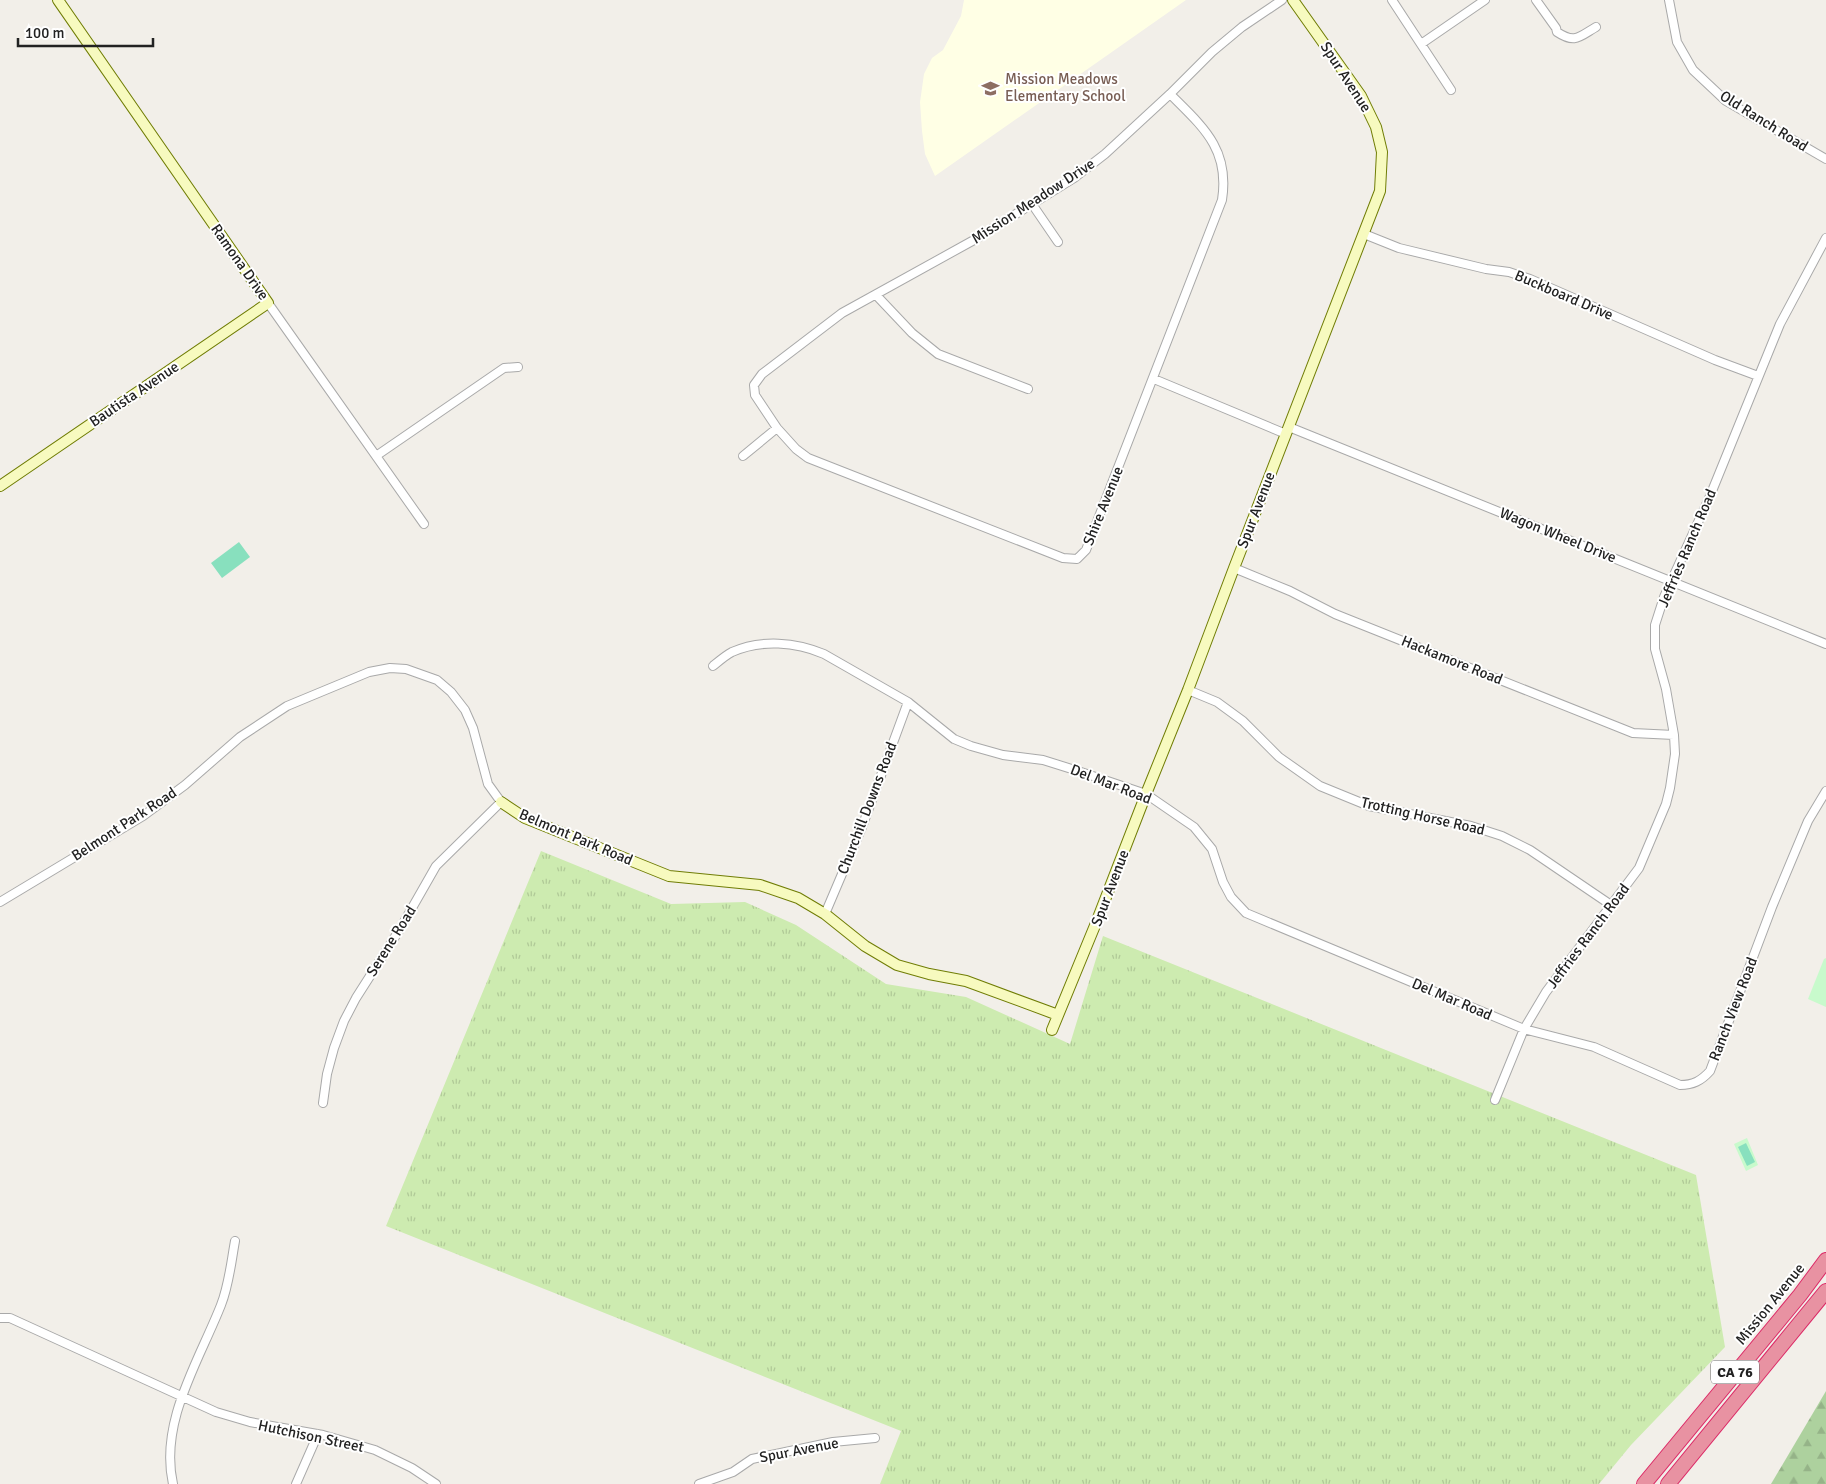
<svg xmlns="http://www.w3.org/2000/svg" width="1826" height="1484" font-family="Signika,sans-serif">
<style>
.education{fill:#ffffe5}
.grass{fill:url(#grass-tufts)}
.forest{fill:url(#forest-firs)}
.park{fill:#c8facc}
.pitch{fill:#88e0be}
.lines{fill:none;stroke-linecap:round;stroke-linejoin:round}
.street-casing{stroke:#a9a9a9;stroke-width:10}
.secondary-casing{stroke:#707d05;stroke-width:12}
.highway-casing{stroke:#dc2a67;stroke-width:16}
.street{stroke:#fff;stroke-width:8}
.secondary{stroke:#f7fabf;stroke-width:10}
.highway{stroke:#e892a2;stroke-width:14}
.labels{text-anchor:middle;dominant-baseline:central;stroke-width:4;stroke-linejoin:round;paint-order:stroke}
.shield{fill:#fff;stroke:#646464;stroke-width:1}
.shield-label{font-size:14px;font-weight:bold;fill:#222}
.street-label{font-size:15px;fill:#222;stroke:#fff}
.education-label{font-size:15px;fill:#785e54;stroke:#fff;text-anchor:start}
</style>
<defs>
<pattern id="grass-tufts" width="24" height="20" patternUnits="userSpaceOnUse" patternTransform="scale(1.25)"><rect width="24" height="20" fill="#cdebb0"/><path d="M3 7l-1-3M5 7V3M7 7l1-3M15 17l-1-3M17 17v-4M19 17l1-3" fill="none" stroke="#b0c997"/></pattern>
<pattern id="forest-firs" width="22" height="20" patternUnits="userSpaceOnUse" patternTransform="scale(1.25)"><rect width="22" height="20" fill="#add19e"/><path d="M5 1l3.5 6h-7zM16 11l3.5 6h-7z" fill="#95b388"/></pattern>
</defs>
<rect width="100%" height="100%" fill="#f2efe9"/>
<path class="education" d="M964 0H1186L935 176 925 154 922 131 920 102 924 74 932 58 943 50 961 16Z"/>
<path class="grass" d="M541 851 671 904 745 902 796 925 886 984 966 997 1070 1044 1103 936 1696 1175 1725 1347 1631 1445 1599 1484H880L901 1431 386 1226Z"/>
<path class="forest" d="M1826 1391V1484H1771Z"/>
<path class="park" d="M1826 958V1007L1808 999 1824 959Z
M1747 1138 1758 1165 1746 1171 1734 1144Z"/>
<path class="pitch" d="M239 542 250 557 222 578 211 563Z
M1746 1143 1755 1162 1747 1166 1738 1147Z"/>
<g class="lines">
<defs>
<path id="street" d="M1392 0 1451 90
M1536 0 1556 28 1557 32C1575 44 1579 37 1596 27
M1669 0 1677 42 1693 70 1726 101 1826 159
M1421 44 1485 0
M1170 94C1203 127 1230 149 1222 200L1086 550 1077 559 1063 558 808 458 796 449 777 428 755 395 754 385 762 374 842 313 974 240 1074 178 1105 154 1170 94 1212 52 1242 27 1282 0
M1032 204 1058 242
M1364 234 1399 248 1486 269 1509 272 1530 279 1715 360 1758 376
M876 295 912 333 938 354 1028 389
M268 303 424 524
M1154 379 1286 434
M1289 427 1826 644
M376 456 504 368 518 367
M743 456 777 428
M1234 568 1290 591 1335 614 1633 733 1674 735
M713 666C719 661 726 655 732 652 761 639 796 642 824 654L908 702 954 739 971 746 1003 755 1043 760 1078 771 1146 794 1194 827 1212 849 1223 882 1231 897 1246 913 1524 1029 1594 1047 1680 1085C1693 1085 1701 1081 1710 1071L1772 907 1808 821 1826 791
M1188 690 1217 702 1243 721 1279 757 1320 786 1369 806 1471 826 1502 836 1530 850 1611 905
M0 902 143 816 185 785 240 737 287 706 369 672 390 668 406 669 437 680 451 692 465 710 473 728 488 784 501 802 436 866 400 929 356 998 344 1021 334 1048 327 1074 323 1103
M825 914 862 827 908 702
M1495 1100 1524 1029 1546 992 1639 868 1666 804 1670 788 1675 754 1674 735 1666 689 1655 649V625L1664 597 1710 496 1780 324 1826 238
M0 1318H10L216 1412 250 1422 323 1435 375 1450 412 1468 436 1484
M173 1484C159 1422 199 1361 221 1305 229 1285 231 1263 235 1241
M296 1484 318 1434
M699 1484 733 1472 752 1459 833 1442 875 1438"/>
<path id="secondary" d="M0 486 268 303 58 0
M501 802 525 818 669 876 760 885 798 898 825 914 865 946 897 965 929 974 966 981 1058 1015
M1052 1030 1096 923 1146 794 1188 690 1234 568 1380 191 1382 152 1376 127 1361 96 1293 0"/>
<path id="highway" d="M1644 1484 1800 1295 1826 1260
M1668 1484 1826 1291"/>
</defs>
<use href="#street" class="street-casing"/>
<use href="#secondary" class="secondary-casing"/>
<use href="#highway" class="highway-casing"/>
<use href="#street" class="street"/>
<use href="#secondary" class="secondary"/>
<use href="#highway" class="highway"/>
</g>
<defs>
<symbol id="school-bare" viewBox="-9 -9 18 18"><path d="M0-5L7-2L0 1L-7-2ZM-4 1L0 2.5L4 1V4Q0 6-4 4Z" fill="#8d6e63" stroke="#fff" stroke-width="2.5" paint-order="stroke"/></symbol>
</defs>
<g fill-rule="evenodd">
<use href="#school-bare" x="978" y="76" width="25" height="25"/>
</g>
<g class="labels">
<rect class="shield" x="1711" y="1360.5" width="48" height="23" rx="4"/>
<g class="shield-label">
<text x="1735" y="1372">CA 76</text>
</g>
<g class="street-label">
<text transform="translate(1346 77) rotate(57)">Spur Avenue</text>
<text transform="translate(1764 121) rotate(32)">Old Ranch Road</text>
<text transform="translate(1033 201) rotate(-33)">Mission Meadow Drive</text>
<text transform="translate(240 262) rotate(55)">Ramona Drive</text>
<text transform="translate(1564 295) rotate(23)">Buckboard Drive</text>
<text transform="translate(134 394) rotate(-34)">Bautista Avenue</text>
<text transform="translate(1103 506) rotate(-68)">Shire Avenue</text>
<text transform="translate(1256 510) rotate(-69)">Spur Avenue</text>
<text transform="translate(1558 535) rotate(22)">Wagon Wheel Drive</text>
<text transform="translate(1687 548) rotate(-67)">Jeffries Ranch Road</text>
<text transform="translate(1452 660) rotate(22)">Hackamore Road</text>
<text transform="translate(1111 784) rotate(21)">Del Mar Road</text>
<text transform="translate(867 808) rotate(-69)">Churchill Downs Road</text>
<text transform="translate(1423 816) rotate(13)">Trotting Horse Road</text>
<text transform="translate(124 824) rotate(-33)">Belmont Park Road</text>
<text transform="translate(576 837) rotate(23)">Belmont Park Road</text>
<text transform="translate(1110 888) rotate(-69)">Spur Avenue</text>
<text transform="translate(1588 936) rotate(-53)">Jeffries Ranch Road</text>
<text transform="translate(391 941) rotate(-58)">Serene Road</text>
<text transform="translate(1452 999) rotate(23)">Del Mar Road</text>
<text transform="translate(1733 1009) rotate(-69)">Ranch View Road</text>
<text transform="translate(1770 1304) rotate(-51)">Mission Avenue</text>
<text transform="translate(311 1436) rotate(12)">Hutchison Street</text>
<text transform="translate(799 1450) rotate(-11)">Spur Avenue</text>
</g>
<g class="education-label">
<text x="1005" y="79">Mission Meadows<tspan x="1005" dy="17">Elementary School</tspan></text>
</g>
</g>
<path d="M18 38v8h135v-8" fill="none" stroke="#222222" stroke-width="2.5"/>
<text x="25" y="38" font-size="15" fill="#222222" stroke="#ffffff" stroke-width="4" paint-order="stroke">100 m</text>
</svg>
